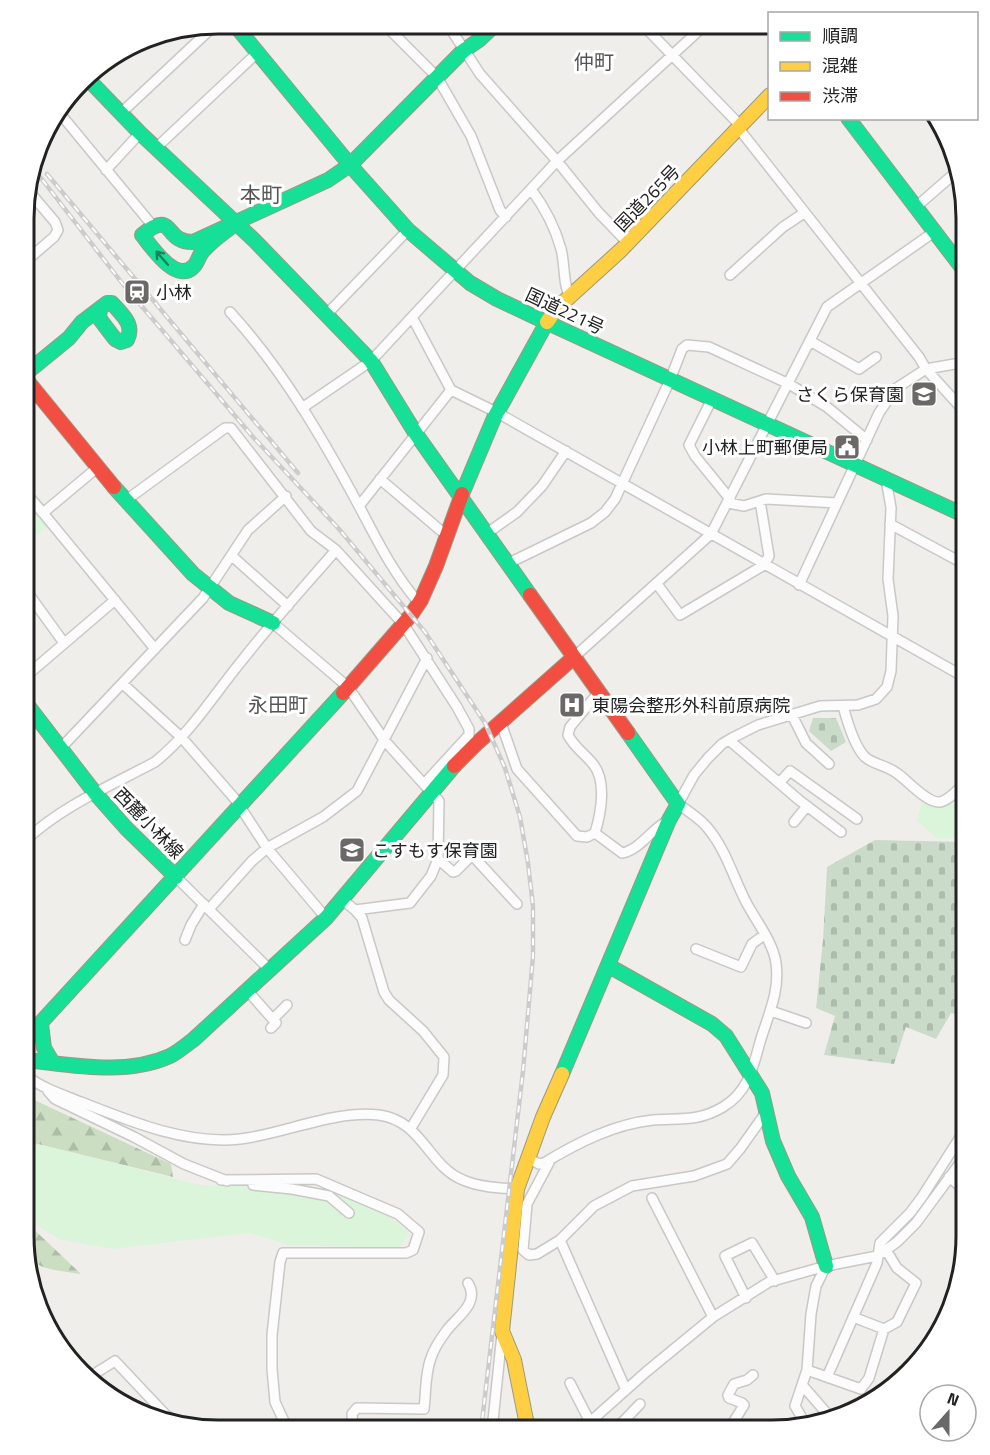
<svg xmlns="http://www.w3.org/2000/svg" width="990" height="1455" font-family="'Titillium Web','Noto Sans JP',sans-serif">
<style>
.forest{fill:url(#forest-firs)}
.cemetery{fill:url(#cemetery-stones)}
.park{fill:#daf5da}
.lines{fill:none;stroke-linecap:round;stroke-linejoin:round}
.street-casing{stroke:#c9c8c7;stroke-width:12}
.fast-casing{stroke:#999a82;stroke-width:16}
.slow-casing{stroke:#999a82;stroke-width:16}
.jam-casing{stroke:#999a82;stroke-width:16}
.street{stroke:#fdfcfc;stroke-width:9}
.fast{stroke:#16e098;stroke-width:14}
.slow{stroke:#ffcf43;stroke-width:14}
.jam{stroke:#f24e42;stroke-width:14}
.rail-casing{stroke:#ccc;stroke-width:4.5}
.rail{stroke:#fff;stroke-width:2;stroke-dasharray:7;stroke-linecap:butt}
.oneway{stroke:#1c815d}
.labels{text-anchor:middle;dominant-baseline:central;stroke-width:6;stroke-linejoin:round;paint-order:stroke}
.street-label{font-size:18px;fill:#222;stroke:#fff}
.poi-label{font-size:18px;fill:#222;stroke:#fff;text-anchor:start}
.neighbourhood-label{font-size:20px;fill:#555;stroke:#fff}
.quarter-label{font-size:21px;fill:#555;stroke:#fff}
.rim{fill:none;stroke:#222;stroke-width:3}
</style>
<defs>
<pattern id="forest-firs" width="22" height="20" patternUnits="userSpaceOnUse" patternTransform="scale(1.5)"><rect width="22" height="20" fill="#cbdec1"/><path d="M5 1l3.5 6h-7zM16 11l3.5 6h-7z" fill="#aebea6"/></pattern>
<pattern id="cemetery-stones" width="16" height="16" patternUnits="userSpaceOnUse" patternTransform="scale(1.5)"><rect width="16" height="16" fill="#cadbca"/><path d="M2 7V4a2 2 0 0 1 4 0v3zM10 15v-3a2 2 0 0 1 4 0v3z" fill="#adbcad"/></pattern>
</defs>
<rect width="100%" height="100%" fill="#f0eeeb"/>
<path class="forest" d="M24 1097H28L171 1164 173 1177 38 1144 24 1153Z
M24 1220 81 1274C37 1267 24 1270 24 1220Z"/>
<path class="cemetery" d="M813 718H836L846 742 831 751 809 731Z
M875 840 966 842V1017L951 1013 936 1039 906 1027 894 1064 824 1055 835 1016 816 1008 823 940 827 867Z"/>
<path class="park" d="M25 497 49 525 25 545Z
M966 793V837L938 839 917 821 922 802 954 804Z
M37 1144 200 1185 323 1189 384 1212 409 1233 399 1248 289 1245 249 1233 112 1249 59 1239 24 1217V1153Z"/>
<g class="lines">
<defs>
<path id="street" d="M384 24 437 77 471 136 500 210 506 217
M448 25 480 74 557 161 599 213 628 243
M643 25 735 120 743 134 919 357 926 369 964 411
M58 111 152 225
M120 114 216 24
M156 148 257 53
M106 170 140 133
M531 189C545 208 555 227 561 249 565 263 563 286 570 296
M916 207 955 173
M26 261 54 237 58 230 55 222 27 189
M730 275 783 227 804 213
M230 312C282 369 322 437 359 506 377 540 393 573 419 603
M327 314 408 230
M412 317 451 390 496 412 966 678
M810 341 859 369 876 357
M712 399 689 445 695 456 730 499
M302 408 371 361 557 161 705 25
M380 479 440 530 447 534
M25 492 43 513 98 467
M125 501 225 428H231L311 531 336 550 404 625 457 707 469 729V735L424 784
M728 503 744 506 766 499 837 503
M359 506 451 390
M43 513 155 649
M890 524 966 565
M486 534 517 512 542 486 566 451
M232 556 288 606
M507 564 591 523 605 512 615 499 670 380 682 349 687 345 709 347 789 384 827 407 867 440
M657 584 680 615 764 565 769 556 760 501
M799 585 879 413 895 389 926 369 966 362
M25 589 64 643
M273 623 348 687 385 741 439 801 438 859 431 876 410 903 355 910
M573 658 711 534 827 307 934 232
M25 677 115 600
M123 684 182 738 235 799 267 848 326 918
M843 706C847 721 854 746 865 757 874 765 887 765 898 774 908 781 928 804 940 802 950 800 958 789 966 782
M792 715 806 743 829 764
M501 723 517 769 577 836 587 837 595 833C601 813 607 781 593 764 584 753 574 747 568 735L570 727 598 693
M729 740 799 800 841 832
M60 749 203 598 248 530 286 496
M779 783 790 771 857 819
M794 822 807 806
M595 833 622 853C640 850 652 828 669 820
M25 841C60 807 112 785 155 762 191 733 215 693 244 658 273 621 305 586 336 550
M438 859 453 872 456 871 472 855 517 904
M176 877 270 970
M343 900 355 910 362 918 384 992 389 1000 423 1031 444 1057 443 1075 411 1128
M209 909 252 861 267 848 323 817 357 791 427 658
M185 940 191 925 204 904
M696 949 741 967 752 944 764 935
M247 990 276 1023 271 1028
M771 1011 806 1023
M273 1019 287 1005
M24 1074C41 1088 61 1094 81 1102 129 1121 187 1145 240 1139 284 1134 333 1110 379 1115 423 1121 428 1166 463 1180 479 1187 499 1188 517 1189
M48 1091 55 1099 134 1137 184 1164 227 1181
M528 1158 539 1164 544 1163C577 1143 614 1124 653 1120 680 1118 698 1122 723 1107 748 1092 753 1068 760 1042 768 1015 780 992 776 963 773 942 756 921 746 902 733 877 726 849 706 826 699 818 688 811 678 804L694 775 708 758 722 744 732 738 758 725 820 706 858 705 876 699 887 687 891 671 893 616 888 579 891 508 886 479
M551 1159 527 1204 523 1250 529 1255 537 1254 560 1240 594 1206 632 1186 694 1176 727 1164 740 1149 767 1111
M949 1177 966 1191
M221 1180 316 1179 398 1214 419 1232 413 1250 406 1253H283L280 1262 272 1335V1369L275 1402 288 1430
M253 1185 292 1189 329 1196 349 1213
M652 1198 713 1317
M560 1240 626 1390
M746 1298 725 1256 752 1243 775 1281
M853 1317 884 1329
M807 1370 861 1389 869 1378 884 1329 897 1322 916 1283 897 1268 886 1250
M91 1376 115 1361 166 1415 178 1423 205 1429
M827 1377 877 1263 880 1243 910 1213 922 1197 966 1128
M570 1383 590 1422 599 1431
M803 1386 830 1417
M805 1423 795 1406 807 1370 811 1314 816 1286 826 1266
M353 1430 352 1414 357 1408 424 1409C426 1393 425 1373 431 1358 434 1348 441 1338 447 1330 458 1316 480 1303 468 1283
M492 1430 502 1334
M581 1430 646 1372 713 1317 769 1282 826 1266 877 1256 897 1242 916 1223 966 1155
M614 1431 640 1404
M728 1431 744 1405 742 1403 729 1398 728 1395 734 1384 747 1380 753 1375"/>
<path id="fast" d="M234 24 350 165 408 230 470 283 497 299 533 316 966 516
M86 77 140 133 255 241 371 361 416 434 530 595
M848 118 966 273
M350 165 463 51 479 40 495 25
M236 223C225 232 212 240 203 251 198 256 198 263 193 267 176 284 151 246 142 235 175 208 163 243 193 242L328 180 350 165
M25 374 69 338 82 322 107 303H112C122 315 135 324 127 340L121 342 115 339 99 318 100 309
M114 487 193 574 229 603 273 623
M462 494 494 418 547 322
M25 702 95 793 126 828 176 877
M609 966 712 1024 726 1036 762 1093 773 1141 788 1176 812 1217 826 1266
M41 1024 44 1048 53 1063
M24 1041 343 693
M24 1058 27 1060C73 1065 126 1076 170 1056 178 1052 186 1045 193 1040L326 918 454 766
M562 1074 669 820 678 804 628 733"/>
<path id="slow" d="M547 322 556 309 621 250 770 95
M528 1430 514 1360 502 1331 517 1189 543 1117 562 1074"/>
<path id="jam" d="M25 378 114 487
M530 595 628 733
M343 693 411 615 421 600 436 566 462 494
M454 766 476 744 573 658"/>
</defs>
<use href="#street" class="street-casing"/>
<use href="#fast" class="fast-casing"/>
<use href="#slow" class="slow-casing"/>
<use href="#jam" class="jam-casing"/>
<use href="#street" class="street"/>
<use href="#fast" class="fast"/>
<use href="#slow" class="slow"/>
<use href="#jam" class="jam"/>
<defs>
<path id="rail" d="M34 169 122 283 253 437 339 529 425 632 485 723 505 768 520 817 528 863 533 906V956L523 1071 481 1430
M47 174 298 473"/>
</defs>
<use href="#rail" class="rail-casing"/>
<use href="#rail" class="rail"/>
</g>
<defs><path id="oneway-shaft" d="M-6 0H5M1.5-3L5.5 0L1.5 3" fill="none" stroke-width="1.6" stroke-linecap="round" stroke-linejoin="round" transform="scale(1.5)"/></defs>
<use class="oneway" href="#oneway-shaft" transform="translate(162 258) rotate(-131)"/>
<defs>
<symbol id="station-square" viewBox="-11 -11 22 22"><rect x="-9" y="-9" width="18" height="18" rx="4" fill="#6a6968" stroke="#fff"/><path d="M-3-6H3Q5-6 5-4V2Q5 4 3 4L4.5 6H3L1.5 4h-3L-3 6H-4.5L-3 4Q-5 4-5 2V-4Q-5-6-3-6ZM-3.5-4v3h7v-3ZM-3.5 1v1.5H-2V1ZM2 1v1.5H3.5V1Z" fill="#fff"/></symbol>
<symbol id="school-square" viewBox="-11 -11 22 22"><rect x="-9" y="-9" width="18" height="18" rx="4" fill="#6a6968" stroke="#fff"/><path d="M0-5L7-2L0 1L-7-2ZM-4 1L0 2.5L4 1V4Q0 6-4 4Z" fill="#fff"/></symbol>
<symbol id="civic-square" viewBox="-11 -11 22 22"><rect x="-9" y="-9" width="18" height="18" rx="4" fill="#6a6968" stroke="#fff"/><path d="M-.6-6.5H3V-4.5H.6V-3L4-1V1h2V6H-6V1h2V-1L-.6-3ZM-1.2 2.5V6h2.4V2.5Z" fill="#fff"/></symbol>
<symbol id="hospital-square" viewBox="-11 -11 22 22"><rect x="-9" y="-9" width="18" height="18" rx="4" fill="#6a6968" stroke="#fff"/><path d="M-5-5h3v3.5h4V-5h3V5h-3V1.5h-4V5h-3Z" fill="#fff"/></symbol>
</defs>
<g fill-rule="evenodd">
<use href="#station-square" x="122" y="277" width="30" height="30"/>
<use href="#school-square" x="909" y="379" width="30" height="30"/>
<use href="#civic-square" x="832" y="432" width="30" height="30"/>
<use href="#hospital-square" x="557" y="690" width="30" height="30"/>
<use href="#school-square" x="337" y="835" width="30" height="30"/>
</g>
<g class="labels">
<g class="street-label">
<text transform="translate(647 198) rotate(-46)">国道265号</text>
<text transform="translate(565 311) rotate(25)">国道221号</text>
<text transform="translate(149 823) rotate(46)">西麓小林線</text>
</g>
<g class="poi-label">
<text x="156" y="292">小林</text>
<text x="904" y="394" text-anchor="end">さくら保育園</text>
<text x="828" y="447" text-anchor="end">小林上町郵便局</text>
<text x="592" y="705">東陽会整形外科前原病院</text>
<text x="372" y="850">こすもす保育園</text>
</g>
<g class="neighbourhood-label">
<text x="594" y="61">仲町</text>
<text x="278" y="704">永田町</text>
</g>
<g class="quarter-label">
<text x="261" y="194">本町</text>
</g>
</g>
<path d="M0 0H990V1455H0ZM218 34H772A184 184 0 0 1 956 218V1236A184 184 0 0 1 772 1420H218A184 184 0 0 1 34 1236V218A184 184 0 0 1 218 34Z" fill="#fff" fill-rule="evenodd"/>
<path class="rim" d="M218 34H772A184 184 0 0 1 956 218V1236A184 184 0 0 1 772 1420H218A184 184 0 0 1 34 1236V218A184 184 0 0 1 218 34Z"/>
<rect x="768" y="12" width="210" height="108" fill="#ffffff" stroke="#a7a7a7" stroke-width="1.5"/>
<rect x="780" y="32" width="30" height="9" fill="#16e098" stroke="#a7a7a7" stroke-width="1.5"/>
<text x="822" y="42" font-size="18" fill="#222222">順調</text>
<rect x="780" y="62" width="30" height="9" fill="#ffcf43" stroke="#a7a7a7" stroke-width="1.5"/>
<text x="822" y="72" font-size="18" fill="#222222">混雑</text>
<rect x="780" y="92" width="30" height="9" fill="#f24e42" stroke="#a7a7a7" stroke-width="1.5"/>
<text x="822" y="102" font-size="18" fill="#222222">渋滞</text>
<g transform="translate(948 1413) rotate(21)"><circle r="28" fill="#ffffff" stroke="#a7a7a7" stroke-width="1.5"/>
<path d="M0-4.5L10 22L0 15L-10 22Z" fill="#6a6968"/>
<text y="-9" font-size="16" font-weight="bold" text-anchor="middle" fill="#222222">N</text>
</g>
</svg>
